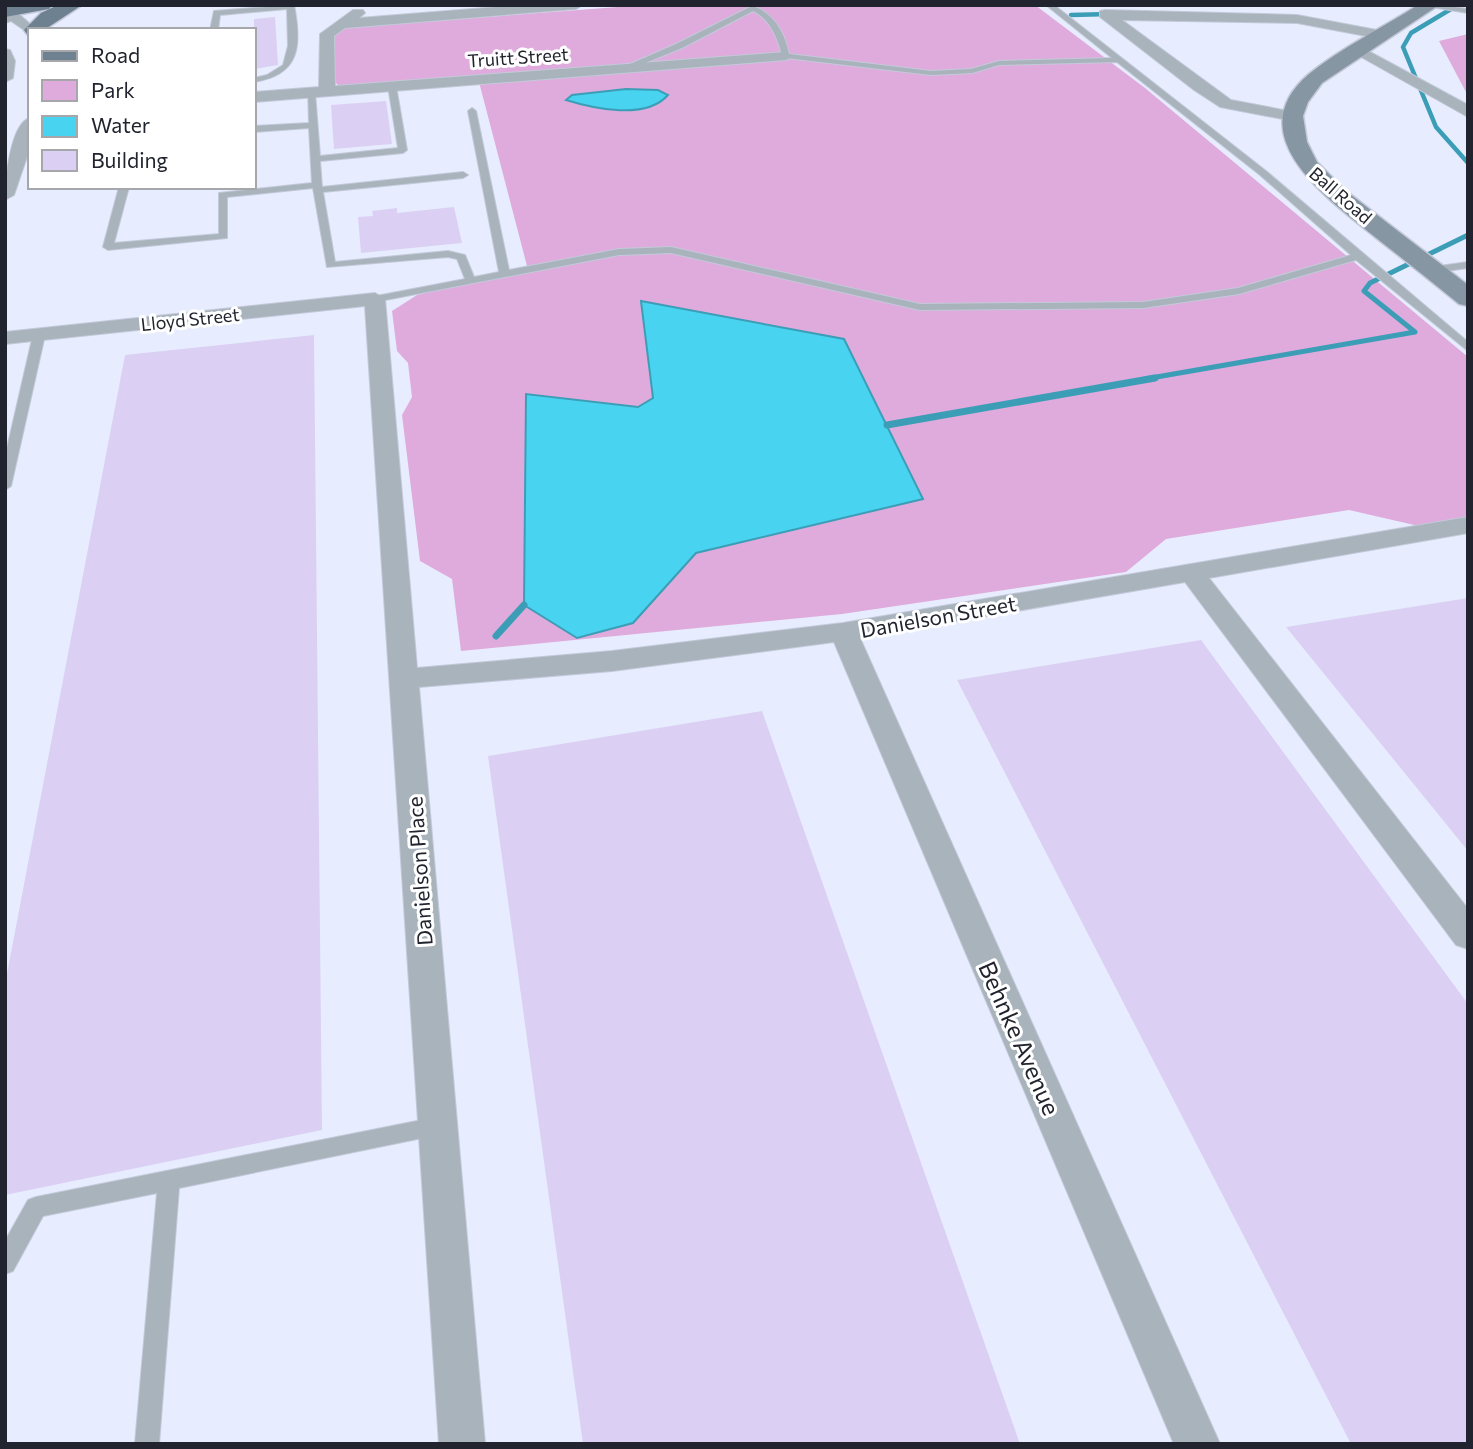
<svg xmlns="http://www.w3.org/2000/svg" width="1473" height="1449" font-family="Commissioner,sans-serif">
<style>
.green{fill:#dfabdd}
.water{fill:#48d3f0;stroke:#3c9eb6;stroke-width:2}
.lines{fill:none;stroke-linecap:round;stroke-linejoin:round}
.stream-far2{stroke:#3c9eb6;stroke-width:4.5}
.stream-far1{stroke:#3c9eb6;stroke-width:5}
.stream{stroke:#3c9eb6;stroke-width:7}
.building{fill:#dbd0f3}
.service-casing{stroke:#c3c9d9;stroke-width:2}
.minor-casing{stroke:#c3c9d9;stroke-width:2}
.secondary-casing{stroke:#c3c9d9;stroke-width:3}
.primary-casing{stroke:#c3c9d9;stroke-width:3}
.service{fill:#a8b3bc;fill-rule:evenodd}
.minor{fill:#a8b3bc;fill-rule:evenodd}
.secondary{fill:#8696a3;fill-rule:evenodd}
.primary{fill:#6e8191;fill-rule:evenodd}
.labels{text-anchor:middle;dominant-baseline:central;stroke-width:6;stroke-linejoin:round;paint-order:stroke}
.far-street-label{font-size:18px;fill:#21242e;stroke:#fff}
.street-label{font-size:21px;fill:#21242e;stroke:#fff}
.near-street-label{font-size:24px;fill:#21242e;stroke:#fff}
</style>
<rect width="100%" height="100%" fill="#e7edfe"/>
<path class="green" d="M645 5H1035L1145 88 1468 357V518L1423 527 1349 510 1166 539 1126 572 842 614 461 651 452 579 420 561 402 415 412 397 408 363 397 351 392 311 417 295 527 266 479 82 340 87 333 80 332 35 340 28Z
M1468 34V96L1439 41Z"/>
<path class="water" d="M626 89 658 90 668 95C646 120 595 109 566 100L572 95Z
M641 301 844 339 923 499 696 553 633 623 577 638 524 605 526 394 638 407 653 398Z"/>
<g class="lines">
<path class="stream-far2" d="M1451 9 1411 33 1403 47 1436 127 1468 163
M1071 15 1110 14"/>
<path class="stream-far1" d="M1145 379 1415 332 1364 291 1370 283 1468 235"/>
<path class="stream" d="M887 425 1155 378
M496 636 524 605"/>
</g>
<path class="building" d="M275 17 278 65 254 69V19Z
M386 101 392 144 334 149 331 105Z
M454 207 462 243 361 253 358 217 373 216 372 211 397 208V213Z
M314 335 322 1130 5 1195V984L125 355Z
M1468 598V851L1286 627Z
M1201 640 1468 1004V1444H1351L957 680Z
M762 711 1020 1444H583L488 756Z"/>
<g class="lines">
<defs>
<path id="service" d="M294 5C302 46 300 75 254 82V78L267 75 283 65 288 46 287 9 220 15 218 30H210L214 11Z
M1046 5H1054L1266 171 1468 342V351L1356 260 1239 294 1143 308 920 310 671 253 619 255 375 302 370 299 371 297 465 279 457 259 448 257 327 267 313 188 227 197V238L108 250 103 247 119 187H129L114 243 219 234V193L312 183 309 128 254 132V126L309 123 308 90 315 92 320 156 398 148 388 86 392 84 396 86 407 150 403 153 320 161 322 187 463 172 468 175 463 178 323 192 335 262 448 251 465 255 474 277 499 272 468 111 472 108 476 111 509 270 619 249 671 247 920 304 1143 302 1238 288 1351 255 1260 175 1117 62 999 65 972 73 931 75 786 58 782 56C778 38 770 19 753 11L682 48 628 70 621 68 676 44 752 6C773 12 785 33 789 54L931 71 971 69 999 61 1112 58Z
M1440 5 1468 9V13L1425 6Z
M1468 262V268L1432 273 1427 270 1432 267Z
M39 332 45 335 11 486 5 490V457L33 335Z
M437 1117 444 1119 447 1126 444 1133 437 1135 179 1188 159 1444H135L157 1193 43 1216 13 1271 5 1274V1241L28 1200 36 1197Z"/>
<path id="minor" d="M523 5H583L576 9 345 28 334 36 335 86 786 52 793 56 786 60 254 102V92L319 87 320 34 353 10H363L365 13 359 18Z
M8 8 13 9 37 30H30V34L11 21 5 23V9Z
M1105 10 1297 15 1382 31 1389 35 1382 39 1297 23 1122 20 1231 100 1299 113 1301 116 1293 121 1220 107 1194 90 1100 17V11Z
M1359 46 1468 105V117L1354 53 1352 50Z
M5 49 10 50 15 61 13 78 5 82Z
M30 118V148L14 195 5 200C5 183 10 123 30 118Z
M375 293 385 299 417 668 612 651 843 623 1468 517V533L1209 578 1468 909V949L1456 945 1185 582 860 638 1220 1444H1174L834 642 612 671 419 687 485 1444H439L365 306 5 344V332Z"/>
<path id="secondary" d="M1418 5H1439L1322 83 1308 102 1303 116 1307 142 1317 162 1346 191 1468 285V306L1459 304C1431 281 1403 259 1375 237 1329 200 1237 135 1309 74 1341 48 1382 28 1418 5Z"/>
<path id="primary" d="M52 5 49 9 5 17V7Z
M58 5H82L44 30H30V35L27 34 24 30 41 13Z"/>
</defs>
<use href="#service" class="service-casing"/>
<use href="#minor" class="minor-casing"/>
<use href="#secondary" class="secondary-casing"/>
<use href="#primary" class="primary-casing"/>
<use href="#service" class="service"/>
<use href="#minor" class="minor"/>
<use href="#secondary" class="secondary"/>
<use href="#primary" class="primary"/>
</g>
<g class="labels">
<g class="far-street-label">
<text transform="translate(518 57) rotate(-4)">Truitt Street</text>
<text transform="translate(1341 195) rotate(41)">Ball Road</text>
<text transform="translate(190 319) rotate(-6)">Lloyd Street</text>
</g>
<g class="street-label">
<text transform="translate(938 616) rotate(-10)">Danielson Street</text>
<text transform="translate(419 871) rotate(-94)">Danielson Place</text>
</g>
<g class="near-street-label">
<text transform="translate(1020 1038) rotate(66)">Behnke Avenue</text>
</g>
</g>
<rect width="1473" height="1449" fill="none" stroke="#21242e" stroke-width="14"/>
<rect x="28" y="28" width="228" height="161" fill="#ffffff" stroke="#a6a7ab" stroke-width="2"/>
<rect x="42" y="51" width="35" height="10" fill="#6e8191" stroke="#a6a7ab" stroke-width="2"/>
<text x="91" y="63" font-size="21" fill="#21242e">Road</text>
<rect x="42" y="80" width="35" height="21" fill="#dfabdd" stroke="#a6a7ab" stroke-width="2"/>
<text x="91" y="98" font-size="21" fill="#21242e">Park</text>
<rect x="42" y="116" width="35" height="21" fill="#48d3f0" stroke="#a6a7ab" stroke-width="2"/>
<text x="91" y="133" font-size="21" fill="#21242e">Water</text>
<rect x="42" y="150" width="35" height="21" fill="#dbd0f3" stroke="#a6a7ab" stroke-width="2"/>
<text x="91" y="168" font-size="21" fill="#21242e">Building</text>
</svg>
